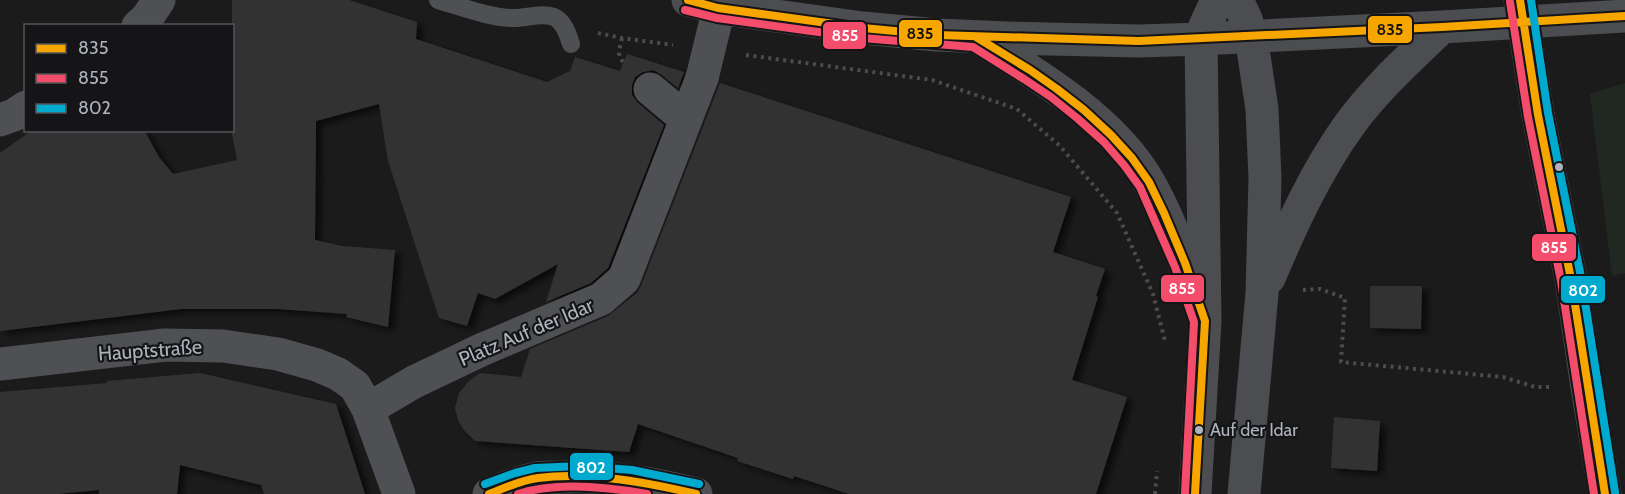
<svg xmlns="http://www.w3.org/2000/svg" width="1625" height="494" font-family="Cabin,sans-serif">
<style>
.green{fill:#212822}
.building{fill:#333;filter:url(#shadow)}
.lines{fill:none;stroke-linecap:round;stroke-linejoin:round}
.path{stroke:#4b4c4f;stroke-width:4;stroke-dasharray:3 4.5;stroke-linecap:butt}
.lane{stroke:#4f5054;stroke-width:18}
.street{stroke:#4f5054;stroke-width:33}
.primary{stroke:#4c4d50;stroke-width:33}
.street-bridge{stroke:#4f5054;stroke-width:33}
.bus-1-casing{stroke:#151517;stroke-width:12}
.bus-2-casing{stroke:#151517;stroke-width:12}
.bus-3-casing{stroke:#151517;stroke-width:12}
.bus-1{stroke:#f7a600;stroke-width:8}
.bus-2{stroke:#f44d6c;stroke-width:8}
.bus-3{stroke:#00a9ce;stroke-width:8}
.bus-dot{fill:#adb2bb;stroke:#151517;stroke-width:2}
.labels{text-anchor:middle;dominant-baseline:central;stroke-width:4.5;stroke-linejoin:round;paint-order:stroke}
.bus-label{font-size:18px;fill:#adb2bb;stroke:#151517;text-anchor:start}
.street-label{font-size:20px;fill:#adb2bb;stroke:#151517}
.line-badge{stroke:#151517;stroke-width:2}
.badge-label{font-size:16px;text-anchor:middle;font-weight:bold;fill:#fff}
.pale-badge-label{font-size:16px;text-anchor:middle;font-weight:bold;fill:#111}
</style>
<defs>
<filter id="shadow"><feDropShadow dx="6" dy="4" stdDeviation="3" flood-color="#0009"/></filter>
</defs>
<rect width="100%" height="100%" fill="#1b1b1b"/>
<path class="green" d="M1625 83V273L1612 276 1590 94Z"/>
<path class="building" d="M232 0H349L417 22 416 39 547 82 570 71 575 57 620 71 627 54 684 72 678 88 662 75 653 70 643 72 635 77 632 85V95L638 103 664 125 608 268 591 283 546 302 558 264 495 299 478 293 467 326 439 318 388 161 379 104 316 121 315 240 342 246 395 250 388 327 346 317 347 314 278 309H181L0 331V153L32 130H144L159 157 173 174 237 160 232 134Z
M720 83 1071 197 1053 252 1105 269 1096 296 1098 297 1072 380 1127 397 1096 494H849L794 476 793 479 737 461 738 458 638 424 629 452 475 441 463 429 458 420 455 408 459 393 469 381 480 373 521 377 530 349 608 316 637 293 641 286Z
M1370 286H1422L1421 329 1370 328Z
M200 373 336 404 365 494H264L261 485 180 465 177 494H99V490L58 494H0V392L107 383V381Z
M1334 417 1380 421 1377 471 1331 468Z"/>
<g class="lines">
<path class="path" d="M598 33 622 38 673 45
M622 38 620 46 619 56 625 65
M746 55 932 80 1017 109 1060 146 1117 213 1153 294 1165 341
M1303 290 1320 289 1345 298 1341 362 1503 377 1535 387H1550
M1155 494 1157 471"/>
<path class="lane" d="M438 0C459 6 490 18 512 18 525 19 540 12 554 17 564 21 568 35 571 44"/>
<path class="street" d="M138 26 147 18 159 0
M650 89 686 119
M1538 115 1571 279 1587 387 1605 494
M0 120 14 115 26 107
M0 364 165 345 223 346 278 354 317 365 338 374 355 386 368 409 399 494
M368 409 414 382 481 350 601 299 624 279 702 78
M489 494C504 488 520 481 537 478 546 477 555 477 564 477 609 475 653 483 696 494"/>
<path class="primary" d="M688 0 718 8 863 28 937 35 1008 38 1139 41 1201 39 1442 27 1625 16
M1237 0 1246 19 1251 36 1262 109 1265 178 1262 293 1244 494
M977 37C1037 74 1115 121 1150 184 1169 218 1183 256 1195 293
M1269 278C1292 224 1316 171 1350 124 1376 88 1410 58 1442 27
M1195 494 1205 321 1201 39 1205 26 1217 0"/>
<path class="street-bridge" d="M1520 0 1538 115
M702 78 721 0"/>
<defs>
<path id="bus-1" d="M688 0 718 8 863 28 937 35 1139 41 1442 27 1625 16
M1520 0 1538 115 1571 279 1605 494
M976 37 1030 70 1057 89 1084 110 1111 135 1132 158 1149 182 1164 213 1185 263 1205 321 1195 494
M489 494C505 488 521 480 538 478 588 471 647 482 696 494"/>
<path id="bus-2" d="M1510 2 1528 117 1561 281 1594 494
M685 10 717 18 862 38 973 47 1024 79 1051 97 1077 118 1104 142 1124 165 1140 187 1175 267 1194 322 1185 493
M518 494C557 481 608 487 647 494"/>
<path id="bus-3" d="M1531 0 1548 113 1581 277 1615 492
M485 484 515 473 535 468 581 466 632 470 699 484"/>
</defs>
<use href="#bus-1" class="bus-1-casing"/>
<use href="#bus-2" class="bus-2-casing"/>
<use href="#bus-3" class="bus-3-casing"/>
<use href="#bus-1" class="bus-1"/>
<use href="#bus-2" class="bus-2"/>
<use href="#bus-3" class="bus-3"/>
</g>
<g class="bus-dot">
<circle cx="1559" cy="167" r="5"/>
<circle cx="1199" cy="430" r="5"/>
</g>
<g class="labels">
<g class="bus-label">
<text x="1210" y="430">Auf der Idar</text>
</g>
<g class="street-label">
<text transform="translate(526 332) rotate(-23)">Platz Auf der Idar</text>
<text transform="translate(150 350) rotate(-4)">Hauptstraße</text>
</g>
</g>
<g class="line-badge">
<rect x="1367" y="15" width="46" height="29" rx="6" fill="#f7a600"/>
<rect x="898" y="19" width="45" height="29" rx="6" fill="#f7a600"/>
<rect x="822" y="21" width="45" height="29" rx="6" fill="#f44d6c"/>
<rect x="1531" y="233" width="46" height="29" rx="6" fill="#f44d6c"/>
<rect x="1160" y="274" width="45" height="29" rx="6" fill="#f44d6c"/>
<rect x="1560" y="275" width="46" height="29" rx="6" fill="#00a9ce"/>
<rect x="569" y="452" width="45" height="29" rx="6" fill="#00a9ce"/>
</g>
<g class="badge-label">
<text x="845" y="41">855</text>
<text x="1554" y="253">855</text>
<text x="1182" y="294">855</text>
<text x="1583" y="296">802</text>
<text x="591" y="473">802</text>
</g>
<g class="pale-badge-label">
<text x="1390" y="35">835</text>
<text x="920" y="39">835</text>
</g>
<rect x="24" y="24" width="210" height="108" fill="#151517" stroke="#525459" stroke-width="1.5"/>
<rect x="36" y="44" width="30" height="9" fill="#f7a600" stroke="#525459" stroke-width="1.5"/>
<text x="78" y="54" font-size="18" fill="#adb2bb">835</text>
<rect x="36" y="74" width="30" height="9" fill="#f44d6c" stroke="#525459" stroke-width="1.5"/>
<text x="78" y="84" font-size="18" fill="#adb2bb">855</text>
<rect x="36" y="104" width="30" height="9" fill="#00a9ce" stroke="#525459" stroke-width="1.5"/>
<text x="78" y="114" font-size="18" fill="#adb2bb">802</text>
</svg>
